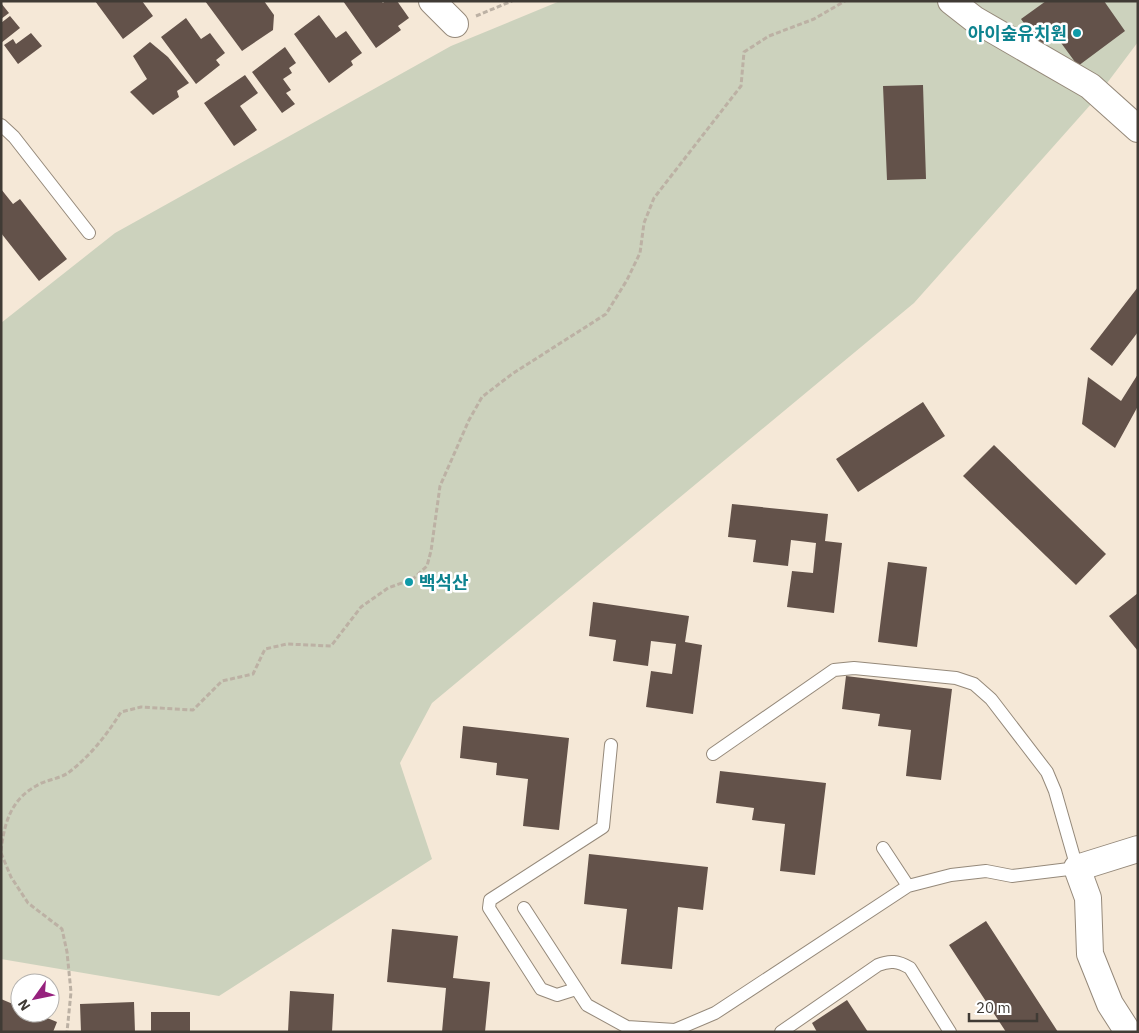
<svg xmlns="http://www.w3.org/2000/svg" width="1139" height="1033" font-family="'IBM Plex Sans','Noto Sans KR',sans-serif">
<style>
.green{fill:#ccd2bd}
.building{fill:#63524a}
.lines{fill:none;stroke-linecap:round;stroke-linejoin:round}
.service-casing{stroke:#95897a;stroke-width:14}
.minor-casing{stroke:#95897a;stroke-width:28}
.path{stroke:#bcb1a4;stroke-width:3;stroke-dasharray:5 2.5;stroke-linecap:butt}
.service{stroke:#fff;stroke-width:12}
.minor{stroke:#fff;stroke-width:26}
.culture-dot{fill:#0f9aa8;stroke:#fff;stroke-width:2}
.labels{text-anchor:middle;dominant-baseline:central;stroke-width:5;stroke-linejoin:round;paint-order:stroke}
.culture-label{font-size:18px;font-weight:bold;fill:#0d838f;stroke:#fff;text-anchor:end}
</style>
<rect width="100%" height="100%" fill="#f5e8d7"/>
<path class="green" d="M560 1H1138V42L1092 103 914 303 432 703 400 763 432 859 219 996 1 959V323L115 233 451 46Z"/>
<path class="building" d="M95 1H142L153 16 123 39Z
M205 1H264L274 15 273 30 242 51Z
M343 1H381L383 3 385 1H397L409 18 398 26 401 30 376 48Z
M1046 1H1104L1125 31 1078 66 1056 36 1041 47 1021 19Z
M1 3 9 13 1 19Z
M319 15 336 38 346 31 362 53 351 61 353 65 329 83 294 34Z
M10 16 20 28 1 43V23Z
M186 18 201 39 210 33 225 53 216 60 220 65 196 84 161 37Z
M31 33 42 46 18 64 4 45 13 39 16 44Z
M150 42 168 57 189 83 177 91 179 97 153 115 130 92 147 79 133 56Z
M285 47 296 63 289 68 292 73 283 79 291 90 286 93 295 104 282 113 252 72Z
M245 75 258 93 240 106 257 130 234 146 204 103Z
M923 85 926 179 887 180 883 86Z
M1 189 13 204 20 199 67 259 39 281 1 233Z
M1138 287V332L1112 366 1090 349Z
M1138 374V406L1115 448 1082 424 1088 377 1121 401Z
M923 402 945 436 858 492 836 459Z
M994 445 1106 554 1076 585 963 476Z
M732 504 828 514 825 541 842 543 834 613 787 607 792 571 813 573 816 543 791 540 788 566 753 562 756 540 728 537Z
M888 562 927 567 917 647 878 642Z
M1138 593V651L1109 616Z
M593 602 689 616 685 642 702 645 693 714 646 707 651 671 672 674 676 644 651 641 648 666 613 661 616 640 589 636Z
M846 676 952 689 941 780 906 776 911 730 878 726 880 714 842 709Z
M463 726 569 738 559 830 523 826 528 779 496 775 497 763 460 758Z
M720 771 826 783 815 875 780 871 785 824 752 820 754 808 716 803Z
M589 854 708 867 703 910 678 907 672 969 621 964 627 909 584 904Z
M986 921 1058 1032H1006L949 945Z
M392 929 458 936 453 978 490 982 485 1032H442L446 988 387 982Z
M290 991 334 994 332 1032H288Z
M1 999 20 1007V1013H35L57 1022 53 1032H1Z
M847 1000 868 1032H817L812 1023Z
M134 1002 135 1032H81L80 1004Z
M151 1012H190V1032H151Z"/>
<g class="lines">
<defs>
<path id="service" d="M1 125 14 137 89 233
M883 848 908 886
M524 908 587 1005 627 1027 675 1030 715 1013 908 886 951 875 986 871 1012 876 1077 868 1055 791 1047 772 991 699 974 684 956 678 854 668 834 670 713 754
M576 989 557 995 541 989 489 908 490 900 603 827 611 745
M781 1032 878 965C890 960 898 961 910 968L950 1032"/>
<path id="minor" d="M432 1 455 24
M951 1 974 19 1090 86 1138 129
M1128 1032 1110 1004 1090 954 1088 898 1077 868 1138 849"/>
</defs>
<use href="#service" class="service-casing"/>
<use href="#minor" class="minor-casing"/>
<path class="path" d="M476 16 512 1
M1 851C4 825 10 800 36 786 45 780 59 779 68 773 89 757 107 735 121 712L141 707 193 710 222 681 253 674 265 649 287 644 331 646 361 607 388 588 413 579 427 566 431 551 440 486 469 420 482 397 512 374 606 314 627 280 640 253 644 223 654 198 741 86 744 52 769 36 814 19 845 1
M1 853 11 877 28 903 62 929 67 952 71 992 67 1032"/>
<use href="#service" class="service"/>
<use href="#minor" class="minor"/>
</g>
<g class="culture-dot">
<circle cx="1077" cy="33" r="5"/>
<circle cx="409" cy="582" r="5"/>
</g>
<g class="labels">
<g class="culture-label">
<text x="1067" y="33">아이숲유치원</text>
<text x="419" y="582" text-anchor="start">백석산</text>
</g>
</g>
<rect width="1139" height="1033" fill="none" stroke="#403b35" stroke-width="5"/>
<g transform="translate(35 998) rotate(237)"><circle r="24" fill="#ffffff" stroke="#b3b1ae"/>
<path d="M0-4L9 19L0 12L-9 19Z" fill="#96217d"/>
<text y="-8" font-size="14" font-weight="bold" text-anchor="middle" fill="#403b35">N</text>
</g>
<path d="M969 1013v8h68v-8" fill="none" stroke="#403b35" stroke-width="2.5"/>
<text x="976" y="1013" font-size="15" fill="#403b35" stroke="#ffffff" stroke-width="4" paint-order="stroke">20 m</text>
</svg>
